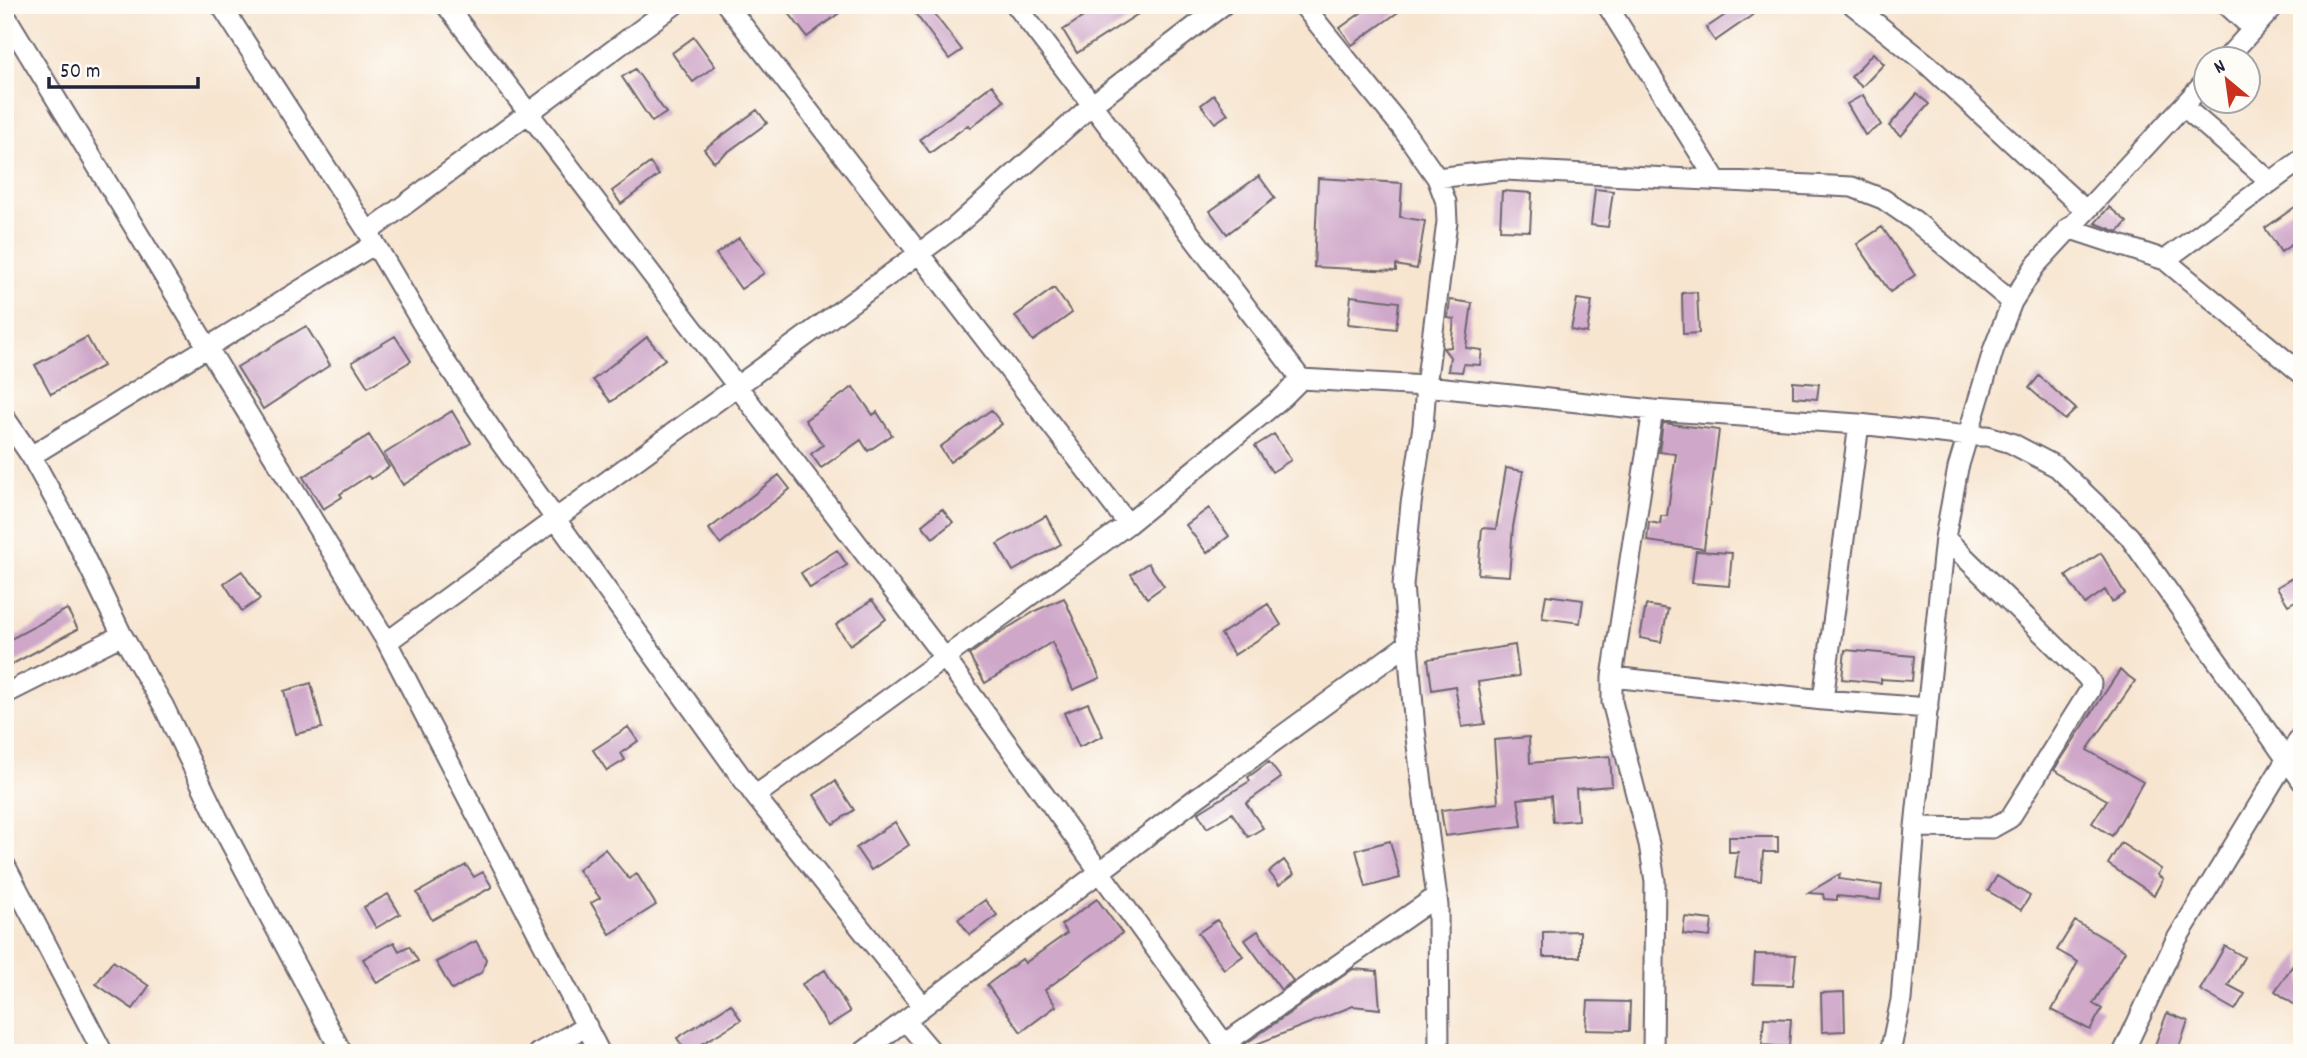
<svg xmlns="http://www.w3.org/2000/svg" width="2307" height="1058" font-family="Dekko,sans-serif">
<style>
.building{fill:#cfa7c9}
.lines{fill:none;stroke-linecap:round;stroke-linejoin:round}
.minor-casing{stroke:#6d666f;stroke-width:23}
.minor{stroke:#fff;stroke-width:19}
</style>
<rect width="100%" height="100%" fill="#fdfcf7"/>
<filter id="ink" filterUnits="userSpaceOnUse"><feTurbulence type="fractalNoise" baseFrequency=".0143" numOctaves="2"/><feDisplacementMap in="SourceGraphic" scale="14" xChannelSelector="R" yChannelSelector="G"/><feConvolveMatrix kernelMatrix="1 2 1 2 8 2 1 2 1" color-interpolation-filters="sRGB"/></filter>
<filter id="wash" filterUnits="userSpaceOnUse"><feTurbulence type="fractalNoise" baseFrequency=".00686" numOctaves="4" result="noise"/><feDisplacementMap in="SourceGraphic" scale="28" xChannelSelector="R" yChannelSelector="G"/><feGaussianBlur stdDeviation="1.57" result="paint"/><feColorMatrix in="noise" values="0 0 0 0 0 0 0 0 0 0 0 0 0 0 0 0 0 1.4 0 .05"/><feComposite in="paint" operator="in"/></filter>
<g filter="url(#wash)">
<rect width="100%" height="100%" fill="#f7e5d0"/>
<g id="blocks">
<path class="building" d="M783 5H850L807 37Z
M909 5H948L935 15 962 50 949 59Z
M1102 5H1152L1077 53 1063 30Z
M1372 5H1408L1352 45 1340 28Z
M1740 5H1767L1715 41 1706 28Z
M694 37 715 66 693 82 672 53Z
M1873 53 1884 64 1862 87 1851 77Z
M635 69 666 113 652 122 622 77Z
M992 85 1004 101 970 128 968 125 930 153 920 139Z
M1917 94 1929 104 1901 136 1889 126Z
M1214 95 1228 114 1215 123 1201 105Z
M1863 95 1881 125 1865 135 1847 104Z
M757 110 767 123 714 162 704 149Z
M650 163 659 175 621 204 612 191Z
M1259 176 1275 198 1227 234 1210 211Z
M1318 178 1402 183 1400 217 1425 221 1417 269 1396 265V271L1314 267Z
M1595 189 1613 191 1608 227 1591 225Z
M1502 191 1532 193 1530 231 1500 230Z
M2302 202V237L2281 252 2265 228Z
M2109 207 2127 222 2118 232 2095 223Z
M1882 227 1915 275 1890 292 1857 244Z
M739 238 764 273 741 289 716 254Z
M1054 288 1072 313 1033 341 1015 316Z
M1697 292 1699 333 1683 334 1682 293Z
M1351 296 1399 302 1396 329 1348 324Z
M1577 299 1592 301 1587 333 1571 330Z
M1450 300 1472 303 1466 348 1482 350 1480 365 1464 364 1462 372 1448 371 1450 357 1443 348 1451 347 1454 319 1448 318Z
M306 326 330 365 263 409 237 367Z
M395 336 411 361 368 387 352 362Z
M87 337 103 366 51 394 35 365Z
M647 337 665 359 611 402 593 380Z
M2039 376 2076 409 2065 420 2029 388Z
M1793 382 1819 384 1817 399 1793 397Z
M853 387 873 415 877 412 892 435 868 451 861 440 821 468 811 454 823 445 805 420Z
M991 410 1002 424 950 462 940 447Z
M452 411 471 443 403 485 384 454Z
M1663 423 1719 430 1704 549 1647 541 1649 522 1660 524 1661 516H1667L1676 454 1659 452Z
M1274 434 1291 460 1272 472 1255 446Z
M369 435 389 467 371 479 368 476 340 494 342 497 323 509 303 477Z
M1506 468 1523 471 1513 527 1509 576 1478 574 1482 528 1496 529Z
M779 475 790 489 720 544 709 529Z
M1209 508 1229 536 1207 553 1186 525Z
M942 509 953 522 933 538 922 525Z
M1046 516 1061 544 1013 571 997 544Z
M837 550 847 565 810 588 801 573Z
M1696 551 1732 553 1729 586 1692 583Z
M2101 553 2125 594 2112 602 2105 590 2085 604 2066 576Z
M1148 563 1164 586 1147 598 1131 574Z
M242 571 260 599 242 611 224 583Z
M2302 572V597L2288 605 2277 587Z
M1546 595 1583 600 1580 623 1542 618Z
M1064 598 1100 678 1073 690 1052 642 985 683 969 655 998 634 1037 610Z
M872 600 886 619 850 645 836 625Z
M1268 604 1281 625 1234 655 1221 634Z
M1646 605 1668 609 1661 642 1640 638Z
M67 609 78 629 5 668V642Z
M1515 645 1519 676 1478 682 1485 724 1462 727 1455 686 1432 690 1428 659Z
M1845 650 1914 656 1912 681 1881 679V683L1842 679Z
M2120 670 2135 681 2087 750 2143 782 2112 836 2092 823 2107 800 2054 770Z
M311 683 322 728 296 734 284 691Z
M1088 703 1103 736 1079 747 1064 713Z
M628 727 638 741 621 753 625 760 607 771 593 750Z
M1529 737 1530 763 1610 756 1612 786 1576 789 1578 820 1553 822 1551 796 1518 799 1522 826 1445 836 1441 810 1498 803 1494 740Z
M1269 762 1281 778 1246 803 1263 828 1248 837 1232 813 1207 828 1198 813 1250 781 1248 777Z
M835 781 854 810 833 824 814 795Z
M895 822 909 845 871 870 856 848Z
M1729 837H1778V852H1763L1761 881 1735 878 1738 852H1729Z
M1390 841 1400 878 1366 887 1356 850Z
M2121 843 2161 869 2157 875 2163 879 2154 895 2108 864Z
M605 849 629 879 637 874 656 905 610 934 591 903 600 898 578 870Z
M1284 860 1294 874 1279 885 1269 872Z
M466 865 474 877 483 872 492 887 432 920 417 893Z
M1840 874 1839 879 1882 885 1880 900 1837 896V900L1824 899 1823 894 1808 893Z
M1997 876 2030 896 2021 910 1988 891Z
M388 894 400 914 376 928 364 907Z
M1097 899 1122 933 1045 990 1056 1006 1021 1032 987 985 1022 959 1025 963 1067 933 1061 925Z
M985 900 997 915 970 935 958 919Z
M1685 917 1712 920 1710 937 1683 934Z
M1217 920 1243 956 1224 969 1198 933Z
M2075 921 2125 951 2093 1004 2102 1009 2090 1030 2052 1010 2078 962 2057 950Z
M1258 931 1293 981 1281 990 1245 940Z
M1580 931V957H1543V932Z
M476 941 486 959 482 972 452 990 436 962Z
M394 942 399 951 409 946 418 961 377 983 363 959Z
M2225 946 2244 957 2228 985 2245 994 2235 1010 2200 990Z
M2302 952V1010L2275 991Z
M1755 954 1796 955 1793 985 1753 984Z
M113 961 149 986 133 1009 96 984Z
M1353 969 1377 971 1380 1009 1353 1006 1244 1049 1242 1046Z
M825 970 850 1012 828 1026 802 984Z
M1844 992 1845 1031 1822 1032 1821 993Z
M1588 1001 1630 1002 1629 1031 1586 1030Z
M731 1004 741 1020 687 1053 677 1038Z
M2167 1013 2188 1021 2177 1053H2152Z
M1764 1018 1791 1019 1789 1047 1762 1045Z"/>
</g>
</g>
<g filter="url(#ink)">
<use href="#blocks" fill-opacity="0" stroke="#6d666f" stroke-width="2"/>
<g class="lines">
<defs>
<path id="minor" d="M221 5 368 232 442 357 498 439 755 796 923 1006
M446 5 950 665 1231 1053
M727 5 1128 524
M1303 5 1402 128 1437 178 1446 202 1447 222 1426 386 1423 426 1411 504 1403 585 1415 730 1438 906 1439 1053
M1607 5 1715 178
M1853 5 1928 65 2085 210
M2227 5 2253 29
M5 15 387 642 600 1053
M2225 60 2275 5
M2183 106 2271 182
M1437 178 1505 170 1852 187 1883 199 1915 221 2012 302
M2068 228 2165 260 2302 159
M368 232 674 5
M2165 260 2302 374
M1301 379 1426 386 1653 410 1859 424 1968 436H1988L2011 443 2057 467 2129 536 2302 781
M1653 410 1612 677V702L1649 844 1655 881 1653 1053
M5 418 31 456 69 525 122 635 163 705 218 819 342 1053
M31 456 375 244
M387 642 955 227 1093 104 1223 5
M1612 677 1823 700 1928 708
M5 694 122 635
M1823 700 1859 424
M755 796 1128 524 1282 398 1301 379 1016 5
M1915 827 1992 828 2010 818 2090 690 2091 683 2086 676 1945 538
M5 865 103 1053
M905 1020 933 1053
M1224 1044 1437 896
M538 1053 587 1026
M862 1053 1198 797 1408 644
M1890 1053 1901 1000 1915 827 1945 538 1958 468 1994 348 2012 302 2035 266 2206 81
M2123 1053 2175 942 2302 734"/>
</defs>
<use href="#minor" class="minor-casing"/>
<use href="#minor" class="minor"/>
</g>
</g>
<rect width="2307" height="1058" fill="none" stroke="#fdfcf7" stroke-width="28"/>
<g transform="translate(2227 80) rotate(331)"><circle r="33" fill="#fdfcf7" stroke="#a5a5ac" stroke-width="2"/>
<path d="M0-5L12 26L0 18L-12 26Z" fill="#c8321e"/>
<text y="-10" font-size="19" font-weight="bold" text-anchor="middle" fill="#22223b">N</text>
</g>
<path d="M49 77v10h149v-10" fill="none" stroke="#22223b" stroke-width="3.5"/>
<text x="60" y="77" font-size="21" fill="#22223b" stroke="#fdfcf7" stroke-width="5" paint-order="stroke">50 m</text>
</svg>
